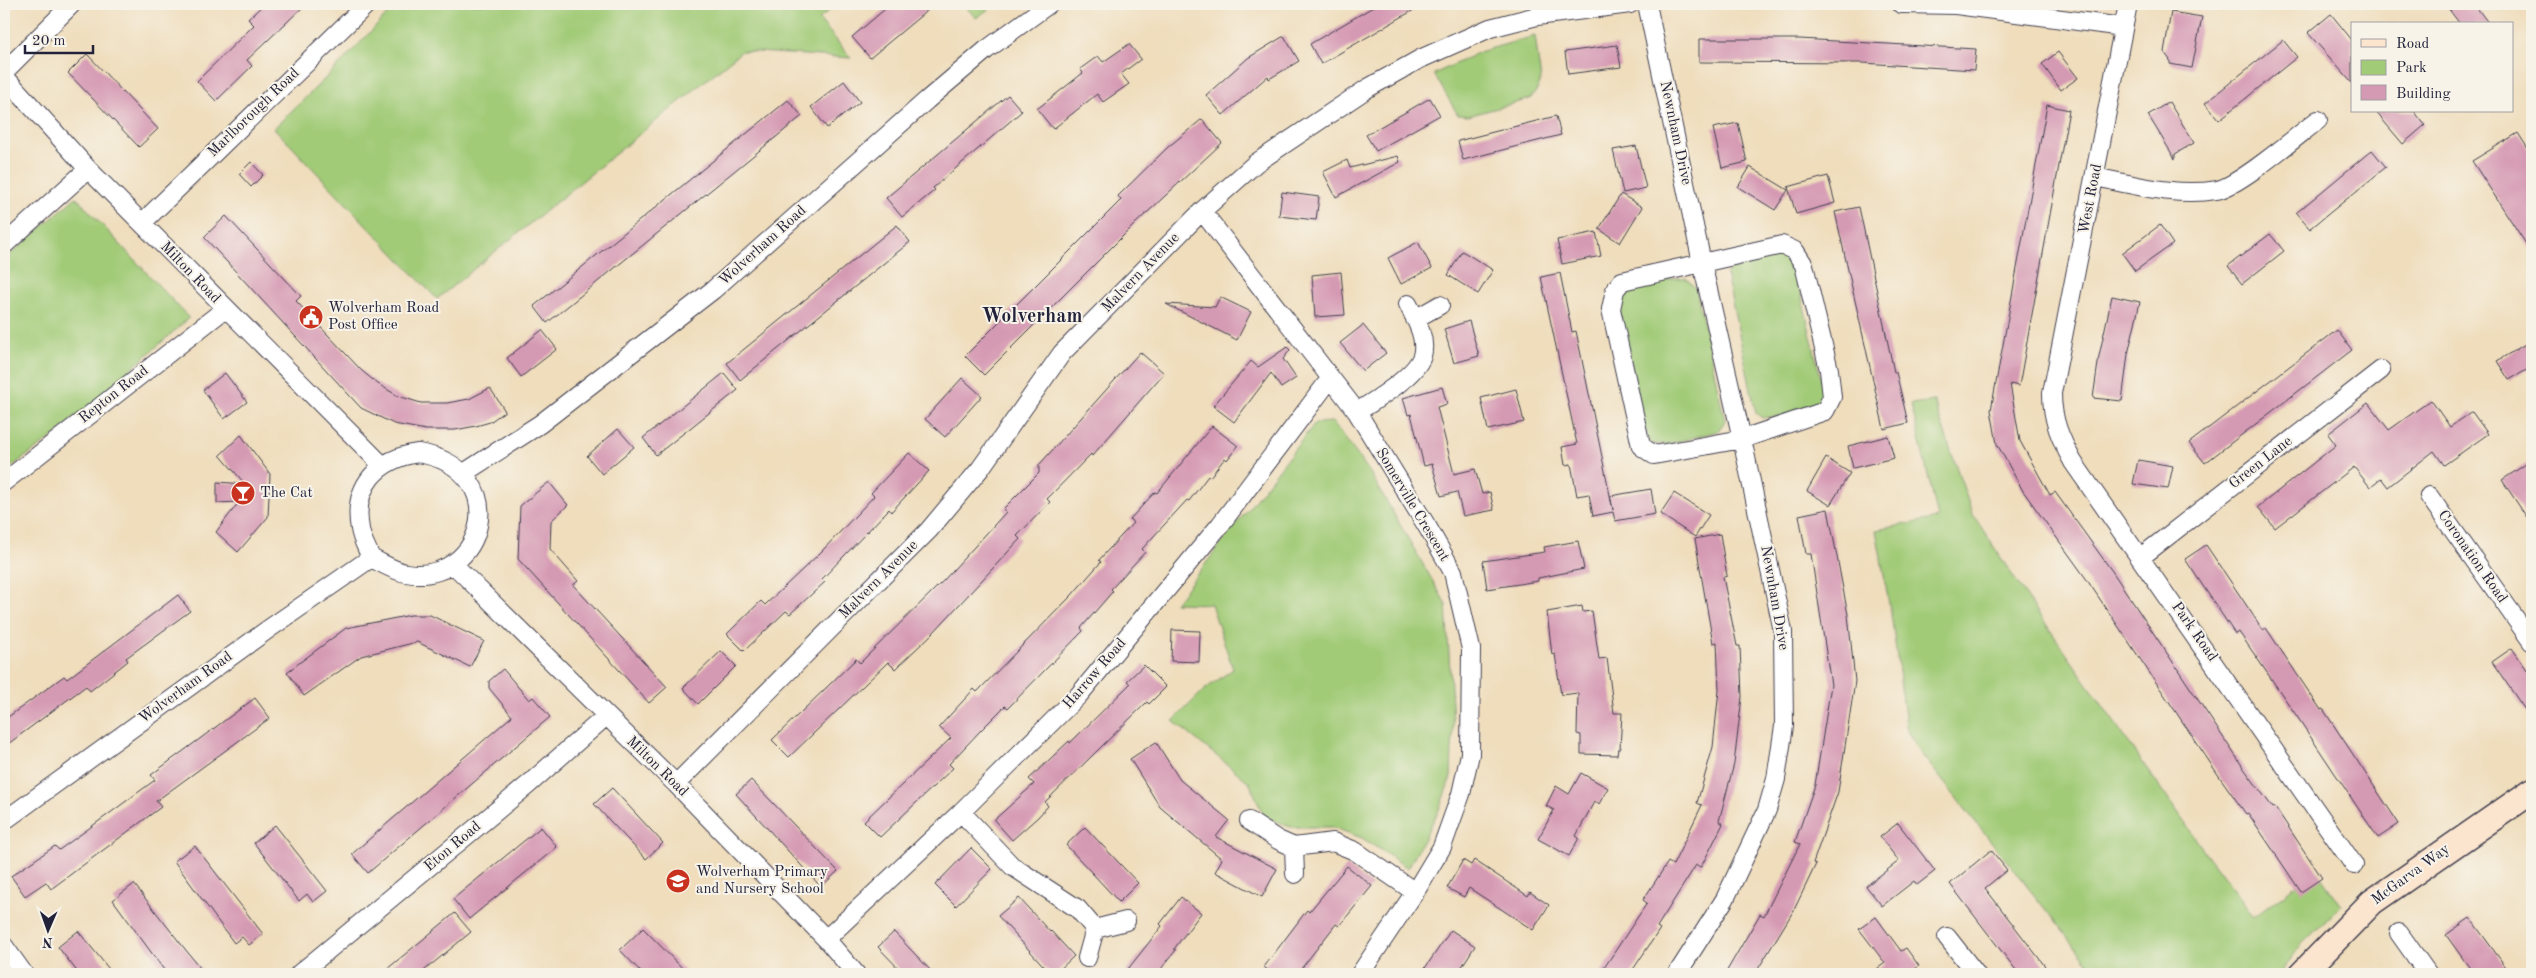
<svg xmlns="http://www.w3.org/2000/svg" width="2536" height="978" font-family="'Old Standard TT',serif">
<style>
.green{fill:#a1cb77;stroke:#627659}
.building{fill:#d59ab3}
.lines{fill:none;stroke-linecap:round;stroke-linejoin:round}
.street-casing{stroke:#413e4e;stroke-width:20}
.secondary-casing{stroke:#413e4e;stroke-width:28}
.street{stroke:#fff;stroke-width:18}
.secondary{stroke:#fce5cf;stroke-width:25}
.labels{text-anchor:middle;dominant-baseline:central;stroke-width:4;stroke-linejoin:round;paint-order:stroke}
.street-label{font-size:15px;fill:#22223b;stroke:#f7f3e8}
.poi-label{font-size:15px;fill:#22223b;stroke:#f7f3e8;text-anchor:start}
.district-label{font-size:20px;font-weight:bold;fill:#22223b;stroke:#f7f3e8}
</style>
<rect width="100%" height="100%" fill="#f7f3e8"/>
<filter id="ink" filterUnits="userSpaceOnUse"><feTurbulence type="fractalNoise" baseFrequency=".02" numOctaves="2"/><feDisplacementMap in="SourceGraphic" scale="10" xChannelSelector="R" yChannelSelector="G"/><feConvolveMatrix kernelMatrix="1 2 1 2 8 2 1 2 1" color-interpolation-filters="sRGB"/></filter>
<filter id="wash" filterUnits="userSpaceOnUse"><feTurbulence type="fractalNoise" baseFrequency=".0096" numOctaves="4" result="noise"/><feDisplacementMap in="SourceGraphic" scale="20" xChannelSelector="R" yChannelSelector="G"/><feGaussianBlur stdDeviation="1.12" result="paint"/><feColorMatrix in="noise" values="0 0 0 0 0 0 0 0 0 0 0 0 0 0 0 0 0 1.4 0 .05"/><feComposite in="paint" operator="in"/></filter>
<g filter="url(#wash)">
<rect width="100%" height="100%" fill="#efddbc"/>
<path class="green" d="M397 4H837L819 19 851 58 742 51 437 299 274 128 338 66Z
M963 4H996L976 18Z
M1535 36 1541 80 1537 90 1530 99 1468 116 1458 115 1434 74 1482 51Z
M76 197 189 318 60 432 4 472V260Z
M1772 255 1790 258 1795 268 1824 392C1813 417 1786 415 1762 418L1756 413 1726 274 1738 265Z
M1675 278H1686L1696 289 1725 421 1718 431 1669 444H1652L1647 438 1619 308 1623 291Z
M1934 401 1972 513 2020 587 2205 852 2254 917 2316 870 2341 906 2302 944 2280 974H2097L1922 755 1907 731 1892 621 1876 530 1938 518 1911 404Z
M1333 422 1369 471 1446 604 1453 721 1451 777 1438 812 1408 868 1362 838 1332 827H1290L1264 816 1249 782 1173 721 1204 690 1233 669 1211 604 1175 603 1315 423Z"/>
<g id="blocks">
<path class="building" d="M264 4H306L247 60 252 66 216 101 197 81 254 25 248 19Z
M891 4H935L870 58 852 37Z
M1378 4H1424L1321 64 1310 44Z
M2445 4H2474L2489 24H2460Z
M2171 12 2202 17 2192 68 2170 64V60L2164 52Z
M2331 14 2352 40V83L2308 33Z
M1284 36 1299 61 1269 79 1268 76 1223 115 1206 95 1248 58Z
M1699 39H1800L1976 49 1974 70 1863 63 1699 62Z
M2283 40 2297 57 2219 120 2205 103Z
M1129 44 1141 59 1121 74 1129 84 1103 102 1097 94 1053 129 1037 109 1083 73 1080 69 1098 56 1103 62Z
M1617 45 1621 67 1568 74 1565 52Z
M2058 52 2078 78 2061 90 2042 64Z
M87 54 158 129 139 147 68 73Z
M844 81 860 102 827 128 811 107Z
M1008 95 1022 111 933 188 935 190 902 217 886 198Z
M1430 98 1440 115 1376 151 1366 135Z
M788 100 802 116 547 323 534 306Z
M2169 102 2194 143 2175 154V159L2148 115Z
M2047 105 2069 110 2019 386 2010 384 2020 441 2050 495 2055 492 2112 571 2245 770 2273 808 2275 807 2322 878 2301 892 2248 813 2246 814 2219 776 2085 577 2023 491 1997 444 1991 410Z
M2375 111H2414L2425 125 2403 144Z
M1556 116 1561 135 1463 160 1458 141Z
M1202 119 1222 143 1136 223 984 375 965 356 1121 200 1118 196 1167 148Z
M1738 123 1747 162 1722 168 1713 128Z
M2518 133 2532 155V253L2472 161Z
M1636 146 1646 188 1623 193 1613 150Z
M2372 150 2386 167 2310 229 2296 213Z
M1398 156 1400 162 1336 197 1323 172 1347 160 1350 168Z
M251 162 263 175 251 187 239 174Z
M1750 167 1788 190 1775 210 1738 187Z
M1828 176 1835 203 1796 214 1788 187Z
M1282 192 1319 197 1316 220 1279 216Z
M1621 194 1642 207 1620 243 1599 229Z
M1859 207 1894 372H1896L1908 423 1884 429 1835 212Z
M226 216 301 296 296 301 362 371 378 384 398 396 421 403H447L469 399 490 388 505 411 490 422 476 426 455 430H426L394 424 361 408 204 237Z
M897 225 910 242 740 380 727 363Z
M2160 225 2173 244 2135 271 2122 253Z
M1596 232 1601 256 1562 264 1557 240Z
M2270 234 2284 251 2242 284 2228 266Z
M1418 242 1432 268 1401 284 1388 258Z
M1462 251 1493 270 1478 294 1448 275Z
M1341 272 1345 315 1315 317 1312 275Z
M1560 273 1572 332 1576 331 1613 510 1610 496 1651 489 1655 514 1615 521 1613 512 1593 516 1589 494 1577 496 1571 464 1565 465 1562 447 1577 444 1541 277Z
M2112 296 2140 302 2128 354 2122 401 2093 398 2099 356Z
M1220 297 1251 312 1237 340 1166 304 1215 307Z
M1469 321 1479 356 1454 363 1444 329Z
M1363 325 1386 353 1363 371 1340 343Z
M542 330 557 349 521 377 507 358Z
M2337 330 2352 350 2205 463 2189 443Z
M2532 340V367L2509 380 2497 361Z
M1287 347 1290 350 1283 359 1296 378 1281 388 1271 373 1234 422 1213 406 1251 361 1258 367Z
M1140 352 1164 373 1125 418 1092 456 1091 454 1047 499 1050 502 1017 536 1020 539 932 634 895 669 888 662 789 757 772 740 856 659 860 663 944 580 1006 512 1003 509 1039 473V465Z
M225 373 247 402 224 419 203 390Z
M724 373 738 390 656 455 643 438Z
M962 378 982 396 945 437 925 419Z
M1442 387 1447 404 1437 407 1454 474 1475 469 1482 494 1490 492 1494 510 1463 516 1457 492 1441 496 1432 464 1424 466 1411 414 1408 415 1403 398Z
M1516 389 1524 422 1488 430 1481 398Z
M2431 400 2450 427 2472 412 2488 434 2444 465 2434 451 2388 487 2381 478 2370 487 2354 467 2275 528 2258 507 2336 445 2328 434 2368 403 2389 430Z
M1212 426 1238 446 1227 460 1225 458 1210 477 1208 476 1189 501 1187 500 1142 549 1145 552 1111 589 1113 591 1081 628 1083 631 1008 708 1005 706 981 730 949 764 953 768 880 837 864 821 951 738 939 727 974 689 977 692 1071 596 1101 562 1099 560 1133 523 1130 519 1155 492 1157 493Z
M618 429 634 447 602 474 587 456Z
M241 435 270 474 268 517 238 552 216 532 239 502 217 503V482L245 484 220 455Z
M1888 436 1894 458 1853 468 1848 446Z
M909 453 929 471 891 512 889 509 822 579 825 582 790 614 786 611 744 651 727 634 761 601 765 605 821 552 874 496 871 493Z
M1826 458 1850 473 1830 505 1807 491Z
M2138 460 2173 466 2168 489 2133 484Z
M2532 460V525L2502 480Z
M549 482 568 505 551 521 550 549 578 581 573 585 667 687 649 703 518 559 520 506Z
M1674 493 1709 515 1695 537 1660 514Z
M1828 509 1848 615 1855 681 1838 792 1813 863 1816 864 1794 910 1755 974H1725L1760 914 1764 916 1800 844 1795 842 1815 785 1831 685 1811 554H1806L1799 515Z
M1720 534 1727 576 1723 577 1737 646H1740L1742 697 1734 764 1719 821 1723 824 1701 867 1696 865 1657 927 1660 929 1630 974H1600L1647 903 1643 900 1668 862 1673 865 1702 805 1697 803 1713 747 1719 690 1717 642 1713 643 1695 539Z
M1578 541 1584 569 1538 578V581L1487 589 1483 561 1545 552 1544 547Z
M2206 545 2263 630 2266 628 2321 710 2323 709 2399 824 2378 838 2296 715 2239 632 2235 634 2185 559Z
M178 595 190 611 126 658 128 661 90 691 86 686 4 747V720L64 676 67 679Z
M1582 606 1583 612 1592 611 1599 659 1607 658 1614 713H1622L1620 749H1618L1617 755 1581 754V735L1577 734 1578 693 1561 695 1555 654 1552 655 1547 612Z
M411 615H430L484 641 470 667 417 642 361 656 304 696 287 672 346 628Z
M1172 630 1200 631 1199 662 1171 661Z
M2512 648 2532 677V720L2492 662Z
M721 651 736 666 698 704 683 688Z
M1144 665 1166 687 1149 704 1147 702 1045 802 1048 806 1038 817 1012 840 994 820 1034 784 1029 779 1069 741 1070 743 1130 684 1127 681Z
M503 669 529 700 533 697 550 717 368 873 352 854 512 716 489 688V681Z
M255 698 270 718 156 801 161 807 51 889 46 882 25 896 11 876 55 846 59 850 106 816 155 780 151 775Z
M1156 742 1180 780 1229 820 1216 837 1277 869 1262 897 1215 872 1222 859 1160 807 1130 759Z
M1581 773 1608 788 1599 804 1594 802 1576 836 1579 838 1569 856 1538 839 1554 810 1546 806 1556 786 1569 794Z
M751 780 838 871 821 887 736 794Z
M612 788 663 843 646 859 594 804Z
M1898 823 1935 871 1917 885 1914 881 1882 906 1866 886 1899 861 1880 837Z
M275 825 327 891 313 902 307 894 299 901 254 843Z
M541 827 557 847 469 919 453 899Z
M1085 827 1138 883 1119 902 1066 845Z
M195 846 263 934 249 945 242 937 234 943 174 861Z
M971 848 992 869 956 906 935 885Z
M1991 850 2007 870 1985 888 2051 974H2019L1950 884Z
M1463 860 1471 865 1474 860 1528 896 1530 892 1549 905 1533 930 1469 888 1464 897 1447 888Z
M1347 866 1372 886 1339 926 1336 924 1297 974H1273L1264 967 1307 910 1309 912Z
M134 884 177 939 205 974H167L113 900Z
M1181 897 1201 913 1174 949 1176 950 1157 974H1124L1162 926 1160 924Z
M1019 898 1050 932 1051 931 1074 956 1055 974H1051L998 916Z
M455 913 471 932 420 974H381Z
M1876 917 1901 951 1906 948 1919 966 1908 974H1870L1885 963 1859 929Z
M2470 918 2492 948 2511 974H2474L2446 935Z
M643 928 688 974H643L620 950Z
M1451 930 1475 946 1457 974H1421Z
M78 931 92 948 113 974H79L58 947Z
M894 932 913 952 934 974H904L878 947Z"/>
</g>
</g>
<g filter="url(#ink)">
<use href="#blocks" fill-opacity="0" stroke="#413e4e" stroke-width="1"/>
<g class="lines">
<defs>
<path id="street" d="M1647 4 1702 263 1782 245 1795 251 1804 265 1829 370 1832 397 1825 411 1742 439 1783 631 1784 726 1776 779 1767 810 1725 899 1677 974
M1901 4 1956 5 2123 27
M2128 4 2052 393C2052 420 2060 438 2073 462L2354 865
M4 72 72 4
M4 76 88 169 382 465
M2095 177C2135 185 2176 197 2217 190 2239 186 2297 136 2318 120
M1202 211 1357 412 1428 528 1453 572 1471 649 1470 754 1461 794 1442 847 1415 892 1360 974
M142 223 367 4
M4 245 88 169
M1702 263 1742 439 1654 455 1641 446 1611 309 1615 290 1622 281Z
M1415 319 1440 305
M1357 412C1374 401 1416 376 1422 356 1427 338 1416 320 1408 304
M418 453C516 469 485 586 406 573 394 571 382 563 371 558 367 548 361 538 360 529 352 486 378 459 418 453Z
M464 473 540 424 713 290 927 100 986 50 1049 4
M4 482 225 309
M2429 496 2532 642
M2141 557 2381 370
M453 564 676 784 826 939 856 974
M676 784 929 530 980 469 1062 353 1202 211 1256 163 1368 88 1420 59 1490 28 1537 16 1630 4
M961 812 1012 866 1078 909 1095 929 1126 921
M4 821 270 628 371 558
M1249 821 1278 840 1294 847 1333 842 1355 851 1415 892
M1294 847 1295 874
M2399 933 2428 974
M1947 937 1976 974
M826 939 961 812 1078 696 1220 525 1330 379
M4 946 24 974
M1087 958 1095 929
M299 974 529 784 605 717"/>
<path id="secondary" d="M2302 974 2372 902 2532 791"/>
</defs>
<use href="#street" class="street-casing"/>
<use href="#secondary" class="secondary-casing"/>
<use href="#street" class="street"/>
<use href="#secondary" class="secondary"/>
</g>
</g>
<defs>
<symbol id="civic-disc" viewBox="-11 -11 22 22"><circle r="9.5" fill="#c8321e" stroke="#f7f3e8"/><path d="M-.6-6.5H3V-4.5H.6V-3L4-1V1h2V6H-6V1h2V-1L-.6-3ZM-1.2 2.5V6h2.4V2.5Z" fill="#fff"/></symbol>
<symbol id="bar-disc" viewBox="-11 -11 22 22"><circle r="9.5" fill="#c8321e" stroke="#f7f3e8"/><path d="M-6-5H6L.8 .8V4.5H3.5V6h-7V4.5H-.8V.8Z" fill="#fff"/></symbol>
<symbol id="school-disc" viewBox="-11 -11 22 22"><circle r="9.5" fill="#c8321e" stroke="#f7f3e8"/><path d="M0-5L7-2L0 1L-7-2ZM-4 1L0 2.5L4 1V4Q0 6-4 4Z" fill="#fff"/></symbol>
</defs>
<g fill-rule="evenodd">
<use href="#civic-disc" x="297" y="303" width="28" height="28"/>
<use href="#bar-disc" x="229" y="479" width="28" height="28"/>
<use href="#school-disc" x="664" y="867" width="28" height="28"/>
</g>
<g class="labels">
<g class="street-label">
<text transform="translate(254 113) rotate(-44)">Marlborough Road</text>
<text transform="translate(1675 133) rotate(78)">Newnham Drive</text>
<text transform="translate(2091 199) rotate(-79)">West Road</text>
<text transform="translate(763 246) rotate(-42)">Wolverham Road</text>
<text transform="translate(190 273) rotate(46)">Milton Road</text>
<text transform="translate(1141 273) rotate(-46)">Malvern Avenue</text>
<text transform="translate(114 395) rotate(-38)">Repton Road</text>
<text transform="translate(2261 463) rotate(-38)">Green Lane</text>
<text transform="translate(1412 505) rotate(59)">Somerville Crescent</text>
<text transform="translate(2472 557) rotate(55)">Coronation Road</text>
<text transform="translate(879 580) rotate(-45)">Malvern Avenue</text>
<text transform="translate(1774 598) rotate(80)">Newnham Drive</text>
<text transform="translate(2194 632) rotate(55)">Park Road</text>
<text transform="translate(1095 674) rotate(-49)">Harrow Road</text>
<text transform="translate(186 688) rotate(-36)">Wolverham Road</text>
<text transform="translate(657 767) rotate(44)">Milton Road</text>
<text transform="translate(453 847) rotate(-40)">Eton Road</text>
<text transform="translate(2411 875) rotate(-36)">McGarva Way</text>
</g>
<g class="poi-label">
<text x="328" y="308">Wolverham Road<tspan x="328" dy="17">Post Office</tspan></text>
<text x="260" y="493">The Cat</text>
<text x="696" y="872">Wolverham Primary<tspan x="696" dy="17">and Nursery School</tspan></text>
</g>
<g class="district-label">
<text x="1032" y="317">Wolverham</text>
</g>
</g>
<rect width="2536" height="978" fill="none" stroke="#f7f3e8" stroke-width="20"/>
<rect x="2351" y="22" width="162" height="90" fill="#f7f3e8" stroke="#a29fa3"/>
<rect x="2361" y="39" width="25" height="8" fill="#fce5cf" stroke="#a29fa3"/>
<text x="2396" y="48" font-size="15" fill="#22223b">Road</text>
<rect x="2361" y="60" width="25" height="15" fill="#a1cb77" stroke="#a29fa3"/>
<text x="2396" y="72" font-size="15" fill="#22223b">Park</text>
<rect x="2361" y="85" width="25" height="15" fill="#d59ab3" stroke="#a29fa3"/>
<text x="2396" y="98" font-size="15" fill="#22223b">Building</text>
<g transform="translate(48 930) rotate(182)" stroke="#f7f3e8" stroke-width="4" paint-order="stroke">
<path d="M0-4L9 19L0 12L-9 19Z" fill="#22223b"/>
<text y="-8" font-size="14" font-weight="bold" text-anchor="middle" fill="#22223b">N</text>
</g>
<path d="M25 45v8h68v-8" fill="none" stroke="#22223b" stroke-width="2.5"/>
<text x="32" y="45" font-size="15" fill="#22223b" stroke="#f7f3e8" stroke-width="4" paint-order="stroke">20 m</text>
</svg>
